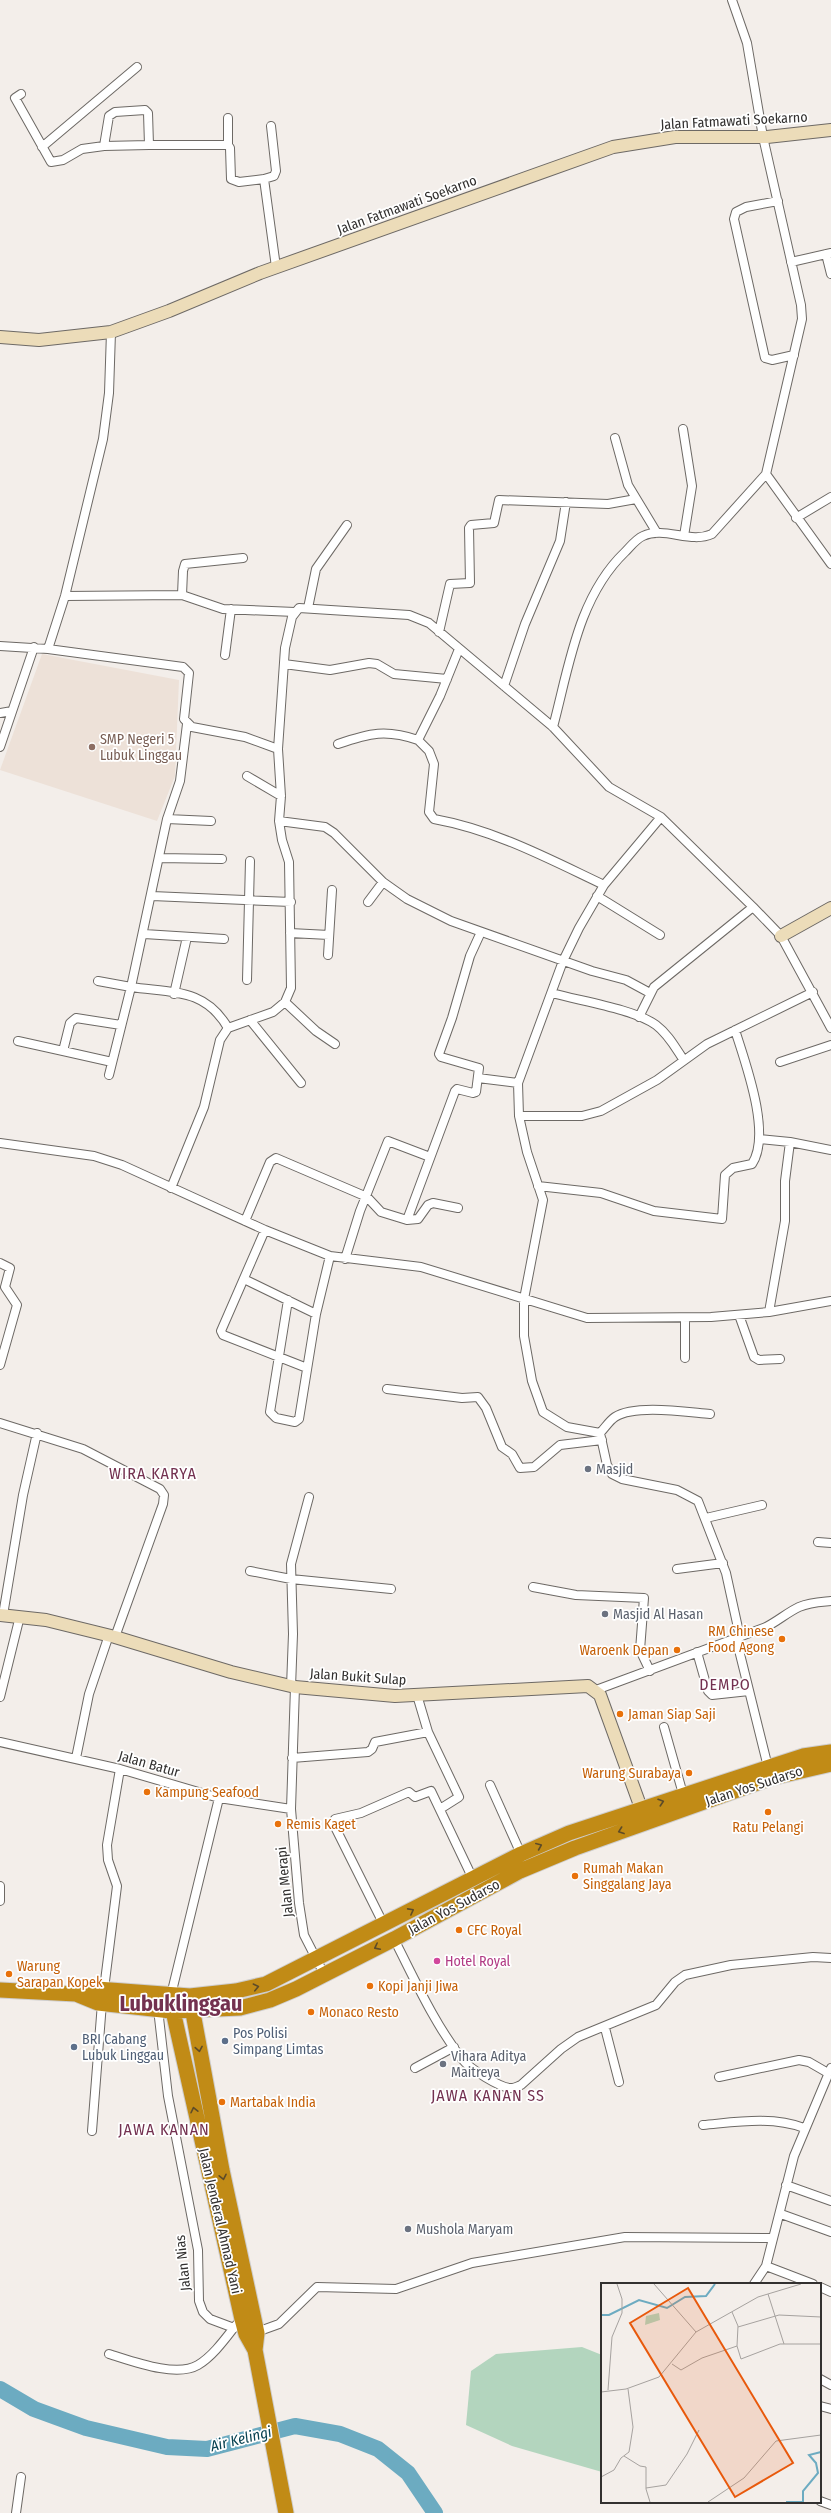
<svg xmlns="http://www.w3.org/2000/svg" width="831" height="2513" font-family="'Fira Sans Condensed',sans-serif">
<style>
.built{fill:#ede1d8}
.green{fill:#b3d5be}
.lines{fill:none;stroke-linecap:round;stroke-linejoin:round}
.river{stroke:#6cabc1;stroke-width:16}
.street-casing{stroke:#6d6965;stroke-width:10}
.secondary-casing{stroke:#6d6965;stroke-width:14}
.highway-casing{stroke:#cecdcd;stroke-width:17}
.street{stroke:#fff;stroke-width:8}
.secondary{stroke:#ecdcb9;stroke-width:12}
.highway{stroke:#c18b16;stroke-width:15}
.oneway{stroke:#5d4b28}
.education-dot{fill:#8d6e63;stroke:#fff;stroke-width:1.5}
.worship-dot{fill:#6b7280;stroke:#fff;stroke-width:1.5}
.food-dot{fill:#e8710a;stroke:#fff;stroke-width:1.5}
.hotel-dot{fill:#d1479c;stroke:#fff;stroke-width:1.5}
.service-dot{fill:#5c6f8a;stroke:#fff;stroke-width:1.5}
.labels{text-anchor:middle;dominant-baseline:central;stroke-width:3.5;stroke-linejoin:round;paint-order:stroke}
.street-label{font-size:14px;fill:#32302f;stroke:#fff}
.education-label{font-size:14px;fill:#785e54;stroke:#fff;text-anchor:start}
.worship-label{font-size:14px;fill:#5b616d;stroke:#fff;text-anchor:start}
.food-label{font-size:14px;fill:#c56008;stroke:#fff;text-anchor:start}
.hotel-label{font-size:14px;fill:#b23c85;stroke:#fff;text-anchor:start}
.service-label{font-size:14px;fill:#4e5e75;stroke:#fff;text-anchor:start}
.water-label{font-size:15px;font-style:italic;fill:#094352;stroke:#fff}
.quarter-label{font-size:16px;letter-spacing:1px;fill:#733150;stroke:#fff}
.town-label{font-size:22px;font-weight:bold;fill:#733150;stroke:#fff}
.inset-river{fill:none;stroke:#6cabc1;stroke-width:2}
.inset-road{fill:none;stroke:#a6a29f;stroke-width:1}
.view{fill:#e8590c;fill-opacity:0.15;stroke:#e8590c;stroke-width:2}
.inset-edge{fill:none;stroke:#32302f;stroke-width:2}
</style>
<rect width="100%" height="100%" fill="#f3eeea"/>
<path class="built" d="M42 654 179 680 175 776 157 821 0 770Z"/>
<path class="green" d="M582 2347 602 2355V2472L512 2446 466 2425 471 2371 496 2354Z"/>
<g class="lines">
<path class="river" d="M0 2389 34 2409 86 2428 167 2447 207 2449 295 2426 340 2434 378 2449 408 2473 435 2513"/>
<defs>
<path id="street" d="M21 94 15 98 51 162 63 160 82 149 104 146
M149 145 104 146 109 116 115 112 145 110 148 113 149 145H228L230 148 231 179 239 182 264 179 276 267
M228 145V118
M42 147 137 67
M264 179 274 176 276 171 271 126
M778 201 746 207 736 212 734 219 765 358 772 360 794 355
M826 254 831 274
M791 262 831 253
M683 429 692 486 684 536
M615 438 628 485 657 533
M766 474 831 564
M796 518 831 497
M182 595 183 571 185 564 243 558
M65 596 182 595 223 609 295 612
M308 608 316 569 347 525
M439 632 450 584 470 583 469 528 471 525 494 523 499 500 608 504 636 499
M0 646 48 649 183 667 189 673 184 719 192 727 245 737 278 749
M48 649 65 596 103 439 109 393 111 332
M459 649 440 696 418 740 429 751 434 764 429 812 434 819C495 830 549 859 604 885
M225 655 231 609
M284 664 330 670 369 663 377 664 394 674 447 679
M504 686 525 624 560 541 566 502
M0 713 12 711
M187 724 180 781 167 819 131 987C172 993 205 988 228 1028
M553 727C569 667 578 597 625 552 630 547 636 539 643 536 665 526 690 544 712 534L766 474 802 319 801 305 763 137 747 43 732 0
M338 744C370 733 386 729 418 740
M0 747 34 647
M247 776 281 796
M167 819 211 821
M279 821 325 827 334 833 383 882 407 899 451 921 592 971 626 980 650 993
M159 858 222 859
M152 896 291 902
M597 896 660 935
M368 902 383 882
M290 933 329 935
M144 934 224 939
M328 955 332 890
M247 980 250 861
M98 981 131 987 109 1075
M552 993C580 1001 634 1009 656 1025 668 1034 675 1047 683 1059
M174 994 187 937
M285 1002 316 1031 335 1044
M639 1017 654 987 753 907
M250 1020 301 1083
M18 1041 63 1051
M112 1062 63 1051 70 1023 76 1018 121 1025
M780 1062 831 1045
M478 1078 518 1083
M519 1116H582L601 1111 657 1080 707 1044 813 992
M759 1139 790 1142 831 1150
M0 1143 94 1156 122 1165 265 1230 330 1256 421 1267 587 1318 711 1317 769 1312 831 1301
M538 1186 601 1193 654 1211 722 1219 725 1175 733 1168 752 1164C772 1134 745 1062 735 1030
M171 1188 204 1107 220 1040 228 1028 273 1012 285 1002 291 988 289 862 282 840 279 821 281 796 278 749 285 648 292 617 299 608 409 615 429 623 553 727 609 787 661 817 753 907 781 936 831 1028
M407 1220 418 1219 428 1205 433 1203 458 1208
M245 1221 270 1162 276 1158 367 1197 381 1212 407 1220 455 1091 457 1089 473 1093 476 1092 479 1068 441 1057 439 1054 452 1018 470 956 481 932
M265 1230 221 1331 223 1335 307 1368
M345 1259 360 1211 388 1141 430 1157
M0 1263 10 1268 5 1287 17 1305 0 1365
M244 1279 316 1314
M288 1300 270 1412 276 1418 295 1422 299 1419 316 1314 330 1256
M769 1312 785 1221V1181L790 1142
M739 1315 754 1357 759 1360 780 1359
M685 1358V1318
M387 1389 462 1398 478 1397 486 1408 502 1447 512 1454 520 1468 534 1467 560 1445 602 1440
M0 1423 83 1449 160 1489 164 1495 163 1504 115 1637
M600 1433 567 1427 543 1412 532 1381 524 1336V1299L543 1200 527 1152 519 1116 518 1083 563 961 579 928 604 885 661 817
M600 1433 607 1465 612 1474 622 1479 677 1490 698 1501 726 1573 740 1637
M600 1433C605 1428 609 1421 615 1417 635 1404 686 1412 710 1414
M706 1518 762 1505
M818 1542 831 1543
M677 1569 723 1563
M250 1571 291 1579 391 1589
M533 1587 576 1595 644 1598 640 1650 650 1671
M3 1615 23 1495 37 1433
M736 1638 768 1767
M697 1652 708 1691 712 1695 749 1691
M291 1687 293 1634 291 1564 309 1497
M295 1687 291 1809 299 1903 304 1935 324 1974
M596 1690 766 1627C778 1621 788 1612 799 1607 810 1602 820 1602 831 1601
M417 1695 428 1732 459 1797 440 1809
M0 1697 20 1616
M664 1727 683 1794
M0 1742 120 1769 219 1798 291 1809
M76 1758 89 1694 109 1635
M292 1758 368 1752 372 1749 375 1742 428 1732
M490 1785 521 1854
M0 1886V1901
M384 1925 333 1823 335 1819 361 1813 409 1792 415 1797 431 1791 473 1879
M394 1939C415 1980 434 2023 462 2059 469 2068 501 2089 512 2088 515 2088 518 2086 521 2085L561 2049 578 2037 656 2005 675 1982 685 1975 731 1965 813 1957 831 1958
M104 1989 117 1886 108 1860 107 1845 120 1769
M171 1995 219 1798
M158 2009 168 2096 198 2250 199 2301 203 2312 210 2319 234 2328
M605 2028 619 2082
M415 2068 454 2047
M719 2077 799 2060 809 2062 828 2073
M703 2125C737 2122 772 2116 804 2128
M92 2131 102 2003
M786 2185 831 2201
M781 2214 831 2232
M766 2266 813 2284
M754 2284 766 2266 794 2156 831 2068
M820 2287 831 2292
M254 2333 279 2324 317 2287 396 2289 472 2263 625 2237 773 2238
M109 2354C132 2361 176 2378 198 2365 213 2356 225 2339 236 2325
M820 2379 831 2385
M820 2406 831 2409
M820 2501 831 2505
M16 2513 21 2477"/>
<path id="secondary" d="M0 337 39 340 111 332 169 311 260 273 613 147 675 137H767L831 130
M781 936 831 908
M0 1615 46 1620 115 1637 231 1672 295 1687 395 1696 588 1686 600 1695 641 1808"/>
<path id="highway" d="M0 1990 76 1994 98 2003 171 2011 240 2008 270 2000 296 1989 394 1939 520 1871 575 1848 771 1778 831 1764
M76 1994 97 1989 190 1996 236 1991 266 1984 521 1854 569 1833 803 1756 831 1752
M171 2002 242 2319 246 2334 255 2350
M191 2002 222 2170 257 2333 255 2350 286 2513"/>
</defs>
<use href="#street" class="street-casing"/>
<use href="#secondary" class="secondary-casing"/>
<use href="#highway" class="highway-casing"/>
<use href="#street" class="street"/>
<use href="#secondary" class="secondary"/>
<use href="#highway" class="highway"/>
</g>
<defs><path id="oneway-chevron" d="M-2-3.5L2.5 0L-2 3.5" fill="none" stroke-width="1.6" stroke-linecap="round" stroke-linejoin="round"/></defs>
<g class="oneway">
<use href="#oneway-chevron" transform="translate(661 1802) rotate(-18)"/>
<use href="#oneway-chevron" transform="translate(621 1831) rotate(160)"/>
<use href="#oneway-chevron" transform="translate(539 1846) rotate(-23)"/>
<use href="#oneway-chevron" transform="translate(411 1911) rotate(-28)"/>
<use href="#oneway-chevron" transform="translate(377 1947) rotate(153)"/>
<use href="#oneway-chevron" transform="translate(256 1987) rotate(-13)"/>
<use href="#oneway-chevron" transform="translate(199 2049) rotate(80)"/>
<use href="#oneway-chevron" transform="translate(194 2110) rotate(-103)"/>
<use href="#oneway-chevron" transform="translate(223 2177) rotate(78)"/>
</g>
<circle class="education-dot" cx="92" cy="747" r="4"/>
<g class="worship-dot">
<circle cx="588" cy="1469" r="4"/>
<circle cx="605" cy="1614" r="4"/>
<circle cx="443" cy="2064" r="4"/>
<circle cx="408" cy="2229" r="4"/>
</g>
<g class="food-dot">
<circle cx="782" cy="1639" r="4"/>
<circle cx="677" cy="1650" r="4"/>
<circle cx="620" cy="1714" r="4"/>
<circle cx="689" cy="1773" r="4"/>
<circle cx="147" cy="1792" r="4"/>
<circle cx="768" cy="1812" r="4"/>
<circle cx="278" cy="1824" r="4"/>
<circle cx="575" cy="1876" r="4"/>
<circle cx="459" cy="1930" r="4"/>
<circle cx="9" cy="1974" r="4"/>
<circle cx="370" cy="1986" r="4"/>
<circle cx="311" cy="2012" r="4"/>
<circle cx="222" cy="2102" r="4"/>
</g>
<circle class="hotel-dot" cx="437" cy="1961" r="4"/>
<g class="service-dot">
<circle cx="225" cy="2041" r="4"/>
<circle cx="74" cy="2047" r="4"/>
</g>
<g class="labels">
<g class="street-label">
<text transform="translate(734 121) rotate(-3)">Jalan Fatmawati Soekarno</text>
<text transform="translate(407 205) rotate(-20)">Jalan Fatmawati Soekarno</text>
<text transform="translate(358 1677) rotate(4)">Jalan Bukit Sulap</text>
<text transform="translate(149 1764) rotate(16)">Jalan Batur</text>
<text transform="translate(754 1786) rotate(-18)">Jalan Yos Sudarso</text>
<text transform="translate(285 1882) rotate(-96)">Jalan Merapi</text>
<text transform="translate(454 1907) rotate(-28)">Jalan Yos Sudarso</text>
<text transform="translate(220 2221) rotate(77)">Jalan Jenderal Ahmad Yani</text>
<text transform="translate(183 2263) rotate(-96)">Jalan Nias</text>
</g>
<g class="education-label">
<text x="100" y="739">SMP Negeri 5<tspan x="100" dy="16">Lubuk Linggau</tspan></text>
</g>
<g class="worship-label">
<text x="596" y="1469">Masjid</text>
<text x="613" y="1614">Masjid Al Hasan</text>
<text x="451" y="2056">Vihara Aditya<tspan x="451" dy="16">Maitreya</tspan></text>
<text x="416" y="2229">Mushola Maryam</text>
</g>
<g class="food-label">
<text x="774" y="1631" text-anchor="end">RM Chinese<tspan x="774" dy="16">Food Agong</tspan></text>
<text x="669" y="1650" text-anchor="end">Waroenk Depan</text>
<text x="628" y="1714">Jaman Siap Saji</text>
<text x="681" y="1773" text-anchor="end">Warung Surabaya</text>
<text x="155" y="1792">Kampung Seafood</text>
<text x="286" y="1824">Remis Kaget</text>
<text x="768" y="1827" text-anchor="middle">Ratu Pelangi</text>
<text x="583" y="1868">Rumah Makan<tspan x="583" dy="16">Singgalang Jaya</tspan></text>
<text x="467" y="1930">CFC Royal</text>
<text x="17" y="1966">Warung<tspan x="17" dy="16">Sarapan Kopek</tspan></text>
<text x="378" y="1986">Kopi Janji Jiwa</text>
<text x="319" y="2012">Monaco Resto</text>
<text x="230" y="2102">Martabak India</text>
</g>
<g class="hotel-label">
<text x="445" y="1961">Hotel Royal</text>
</g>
<g class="service-label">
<text x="233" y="2033">Pos Polisi<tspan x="233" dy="16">Simpang Limtas</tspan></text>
<text x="82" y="2039">BRI Cabang<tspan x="82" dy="16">Lubuk Linggau</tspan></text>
</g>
<g class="water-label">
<text transform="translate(241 2439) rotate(-14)">Air Kelingi</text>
</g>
<g class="quarter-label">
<text x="153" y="1473">WIRA KARYA</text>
<text x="725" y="1684">DEMPO</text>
<text x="488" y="2095">JAWA KANAN SS</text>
<text x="164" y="2129">JAWA KANAN</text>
</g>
<g class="town-label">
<text x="181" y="2003">Lubuklinggau</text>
</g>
</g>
<g transform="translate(601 2283)">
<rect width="220" height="220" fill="#f3eeea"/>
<path d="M58 30 59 37 44 42 45 33Z" fill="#b3d5be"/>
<path class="inset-river" d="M0 32H8L38 17 66 25 84 14 105 13 114 1M185 219H202V208L217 190 215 180 208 172 220 169"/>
<path class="inset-road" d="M53 1 95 49M167 11 183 61M131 29 137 43 136 63 140 76 179 61H220M137 44 178 32 220 34M71 81 80 87 101 75 136 63M7 107 11 54 21 30V16L16 1M0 109 25 106 58 94 95 49 157 14 200 1M23 173 39 183 45 184V206L49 219M0 194 13 187 20 175 28 169 32 144 27 106M45 205 65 202 86 171 98 147M107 219 143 195 175 158 220 152"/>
<path class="view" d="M87 5 192 180 134 214 29 40Z"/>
<rect width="220" height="220" class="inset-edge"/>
</g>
</svg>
